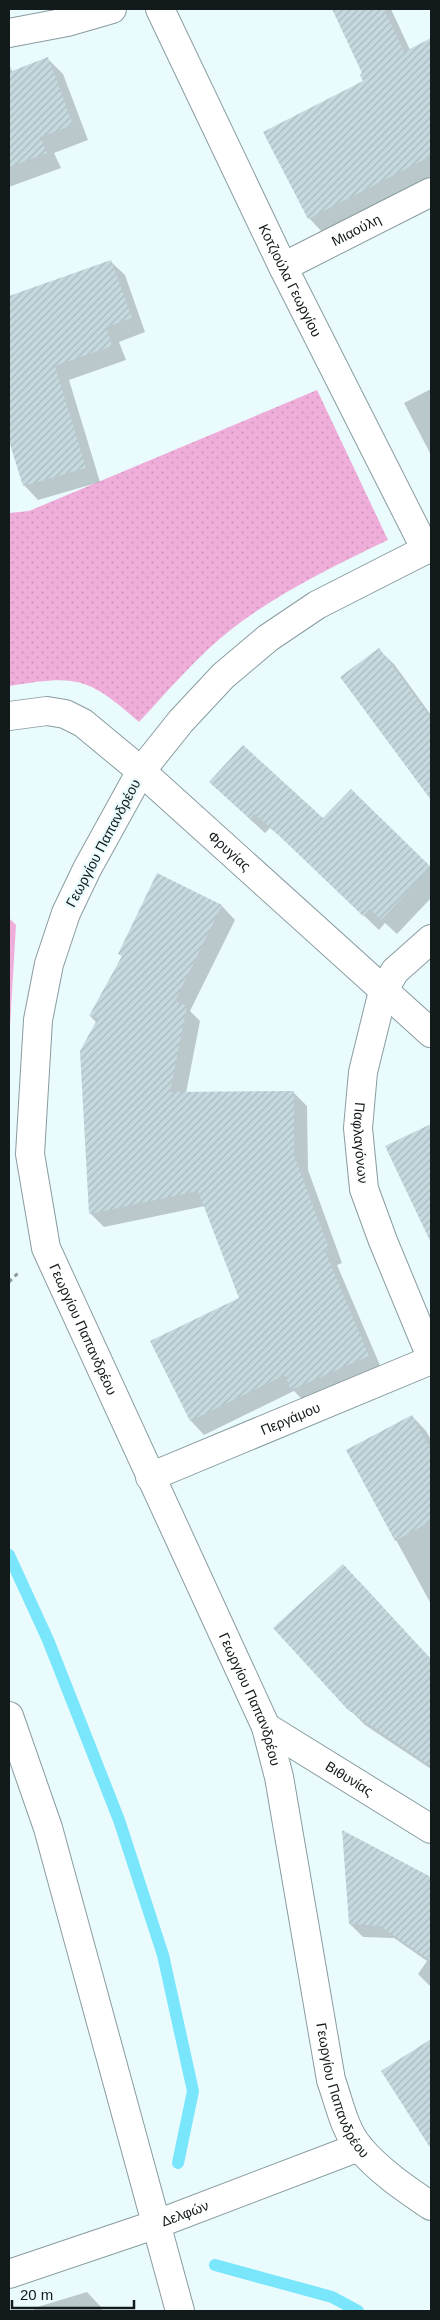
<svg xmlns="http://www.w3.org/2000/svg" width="440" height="2320" font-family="Helvetica,sans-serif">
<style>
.green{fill:url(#green-dots)}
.forest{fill:url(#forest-firs)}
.shadow{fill:#0003}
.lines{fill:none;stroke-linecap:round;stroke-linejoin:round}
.stream{stroke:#79e6fb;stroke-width:12}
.building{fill:url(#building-hatch)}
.minor-casing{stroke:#899ca0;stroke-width:30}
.tertiary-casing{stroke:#899ca0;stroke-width:30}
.path{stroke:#8b989a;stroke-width:3;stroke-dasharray:4 4;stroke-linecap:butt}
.minor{stroke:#fff;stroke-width:28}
.tertiary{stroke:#fff;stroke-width:28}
.labels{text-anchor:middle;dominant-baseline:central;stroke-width:4.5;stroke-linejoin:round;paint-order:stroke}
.street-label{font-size:14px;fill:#121a1b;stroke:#eafbfe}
</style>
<defs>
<pattern id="green-dots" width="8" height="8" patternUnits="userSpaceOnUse" patternTransform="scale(1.25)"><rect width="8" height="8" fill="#efaeda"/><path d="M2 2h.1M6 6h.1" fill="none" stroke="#cc95ba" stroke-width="1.8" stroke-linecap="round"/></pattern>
<pattern id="forest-firs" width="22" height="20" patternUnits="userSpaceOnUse" patternTransform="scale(1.25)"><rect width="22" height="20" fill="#efaeda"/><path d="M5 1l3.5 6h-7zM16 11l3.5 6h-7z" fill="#cc95ba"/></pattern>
<pattern id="building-hatch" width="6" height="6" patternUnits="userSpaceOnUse" patternTransform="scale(1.25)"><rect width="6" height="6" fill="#c5d9de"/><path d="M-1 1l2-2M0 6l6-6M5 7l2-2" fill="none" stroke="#a8babe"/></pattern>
</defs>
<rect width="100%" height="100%" fill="#eafbfe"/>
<path class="green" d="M317 390 388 540C334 566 280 592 233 628 198 655 169 690 139 722 87 676 76 675 9 686V513L29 511Z"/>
<path class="forest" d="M9 918 16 925 9 1044Z"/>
<path class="shadow" d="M333 9H391L410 50 431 40V179L324 234 309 218 365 82 364 74Z
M48 59 63 74 88 140 54 153 61 168 9 187V74Z
M110 261 125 275 145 332 119 342 126 360 69 380 100 482 38 500 24 485 9 439V297Z
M431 389V455L404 403Z
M379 650 394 664 431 715V798L342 678Z
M351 791 431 868V898L397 934 385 923 379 930 288 843 270 828 265 833 226 797 323 820Z
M222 906 235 920 190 1011 200 1021 186 1093 293 1092 307 1106 308 1170 342 1263 337 1265 382 1370 306 1403 294 1391 204 1435 191 1421 152 1342 241 1298 205 1206 104 1227 90 1213 97 1023 90 1016 123 957 120 954Z
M431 1126V1240L387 1147Z
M412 1416 426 1431 431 1440V1604L347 1450Z
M358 1580 431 1660V1769L365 1725 349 1709Z
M429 1886 431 1888V1987L418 1974 427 1961 394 1938 363 1937 350 1924Z
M431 2040V2146L383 2072Z
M87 2292 101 2307 103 2311H34V2308Z"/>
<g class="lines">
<path class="stream" d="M9 1555 48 1640 119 1820 163 1955 193 2091 178 2163
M215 2265 332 2297 358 2311"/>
</g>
<path class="building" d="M332 9H384L404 52 431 38V156L308 219 263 132 363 81 360 75 362 73Z
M48 57 73 125 40 137 47 153 9 167V63L12 71Z
M111 260 132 318 106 327 112 346 55 366 86 468 23 486 9 441V296Z
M379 648 431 718V800L340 677Z
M243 745 323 818 351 789 431 867 381 920 370 909 363 916 271 828 254 814 250 819 209 782Z
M157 873 222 905 175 1001 187 1006 170 1092 294 1091V1155L329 1249 325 1251 369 1356 291 1390 285 1375 190 1421 150 1341 239 1298 198 1191 89 1214 80 1051 98 1018 89 1016 122 956 118 954Z
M431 1124V1243L385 1146Z
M412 1415 431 1450V1521L395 1541 346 1450Z
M343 1564 431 1659V1766L348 1710 273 1628Z
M342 1830 431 1877V1961L380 1926 349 1924Z
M431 2039V2149L381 2071Z"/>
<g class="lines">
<defs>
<g id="minor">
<path id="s1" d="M160 9 283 267 426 550"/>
<path d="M9 33 67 22 112 9"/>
<path id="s2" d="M283 267 431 192"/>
<path id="s3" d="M9 716 47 711 65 714 83 723 141 771 431 1033"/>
<path id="s4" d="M431 939 395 971 383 991 363 1072 358 1128 364 1189 383 1241 431 1357"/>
<path id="s5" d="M150 1477 431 1360"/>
<path d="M9 1716 48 1828 180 2311"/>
<path id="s6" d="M266 1727 431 1829"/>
<path id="s7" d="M9 2274 157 2224 359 2147"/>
</g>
<g id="tertiary">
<path id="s8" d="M431 547 317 605 268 638 223 676 181 721 141 771 87 869 66 913 49 964 38 1020 30 1154 46 1248 266 1727 279 1777 331 2080C339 2102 344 2129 359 2147 379 2171 406 2189 431 2206"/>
</g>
</defs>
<use href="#minor" class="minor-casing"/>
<use href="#tertiary" class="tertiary-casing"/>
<path class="path" d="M9 1282 19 1272"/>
<use href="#minor" class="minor"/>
<use href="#tertiary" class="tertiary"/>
</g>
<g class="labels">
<g class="street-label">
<text stroke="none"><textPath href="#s2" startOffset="82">Μιαούλη</textPath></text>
<text stroke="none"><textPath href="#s1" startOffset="301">Κοτζιούλα Γεωργίου</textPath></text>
<text transform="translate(103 843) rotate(-62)">Γεωργίου Παπανδρέου</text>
<text stroke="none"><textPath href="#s3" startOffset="271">Φρυγίας</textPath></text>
<text stroke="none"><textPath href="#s4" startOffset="226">Παφλαγόνων</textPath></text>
<text stroke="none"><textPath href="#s8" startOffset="962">Γεωργίου Παπανδρέου</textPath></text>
<text stroke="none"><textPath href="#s5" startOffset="152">Περγάμου</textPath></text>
<text stroke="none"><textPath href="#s8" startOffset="1368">Γεωργίου Παπανδρέου</textPath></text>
<text stroke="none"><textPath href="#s6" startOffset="98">Βιθυνίας</textPath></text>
<text stroke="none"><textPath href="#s8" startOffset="1772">Γεωργίου Παπανδρέου</textPath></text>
<text stroke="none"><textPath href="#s7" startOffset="186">Δελφών</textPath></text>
</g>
</g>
<rect width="440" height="2320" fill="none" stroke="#121a1b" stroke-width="20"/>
<path d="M12 2300v8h122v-8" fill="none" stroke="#121a1b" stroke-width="2.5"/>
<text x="20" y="2300" font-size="15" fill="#121a1b" stroke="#eafbfe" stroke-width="4" paint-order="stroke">20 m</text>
</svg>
